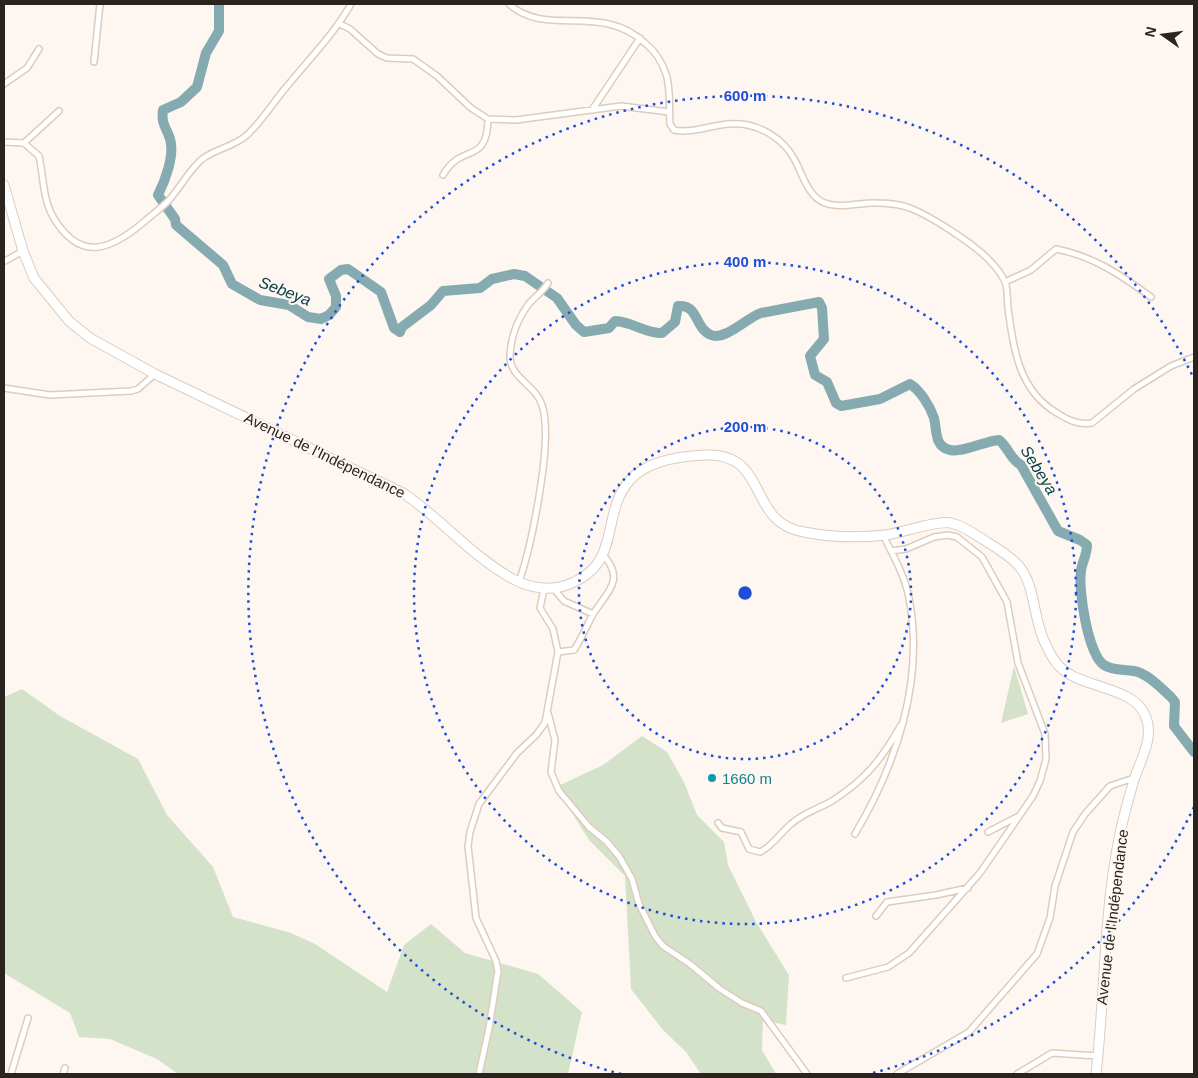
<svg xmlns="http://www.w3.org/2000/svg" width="1198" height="1078" font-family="Arial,sans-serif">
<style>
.green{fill:#d3e2c8}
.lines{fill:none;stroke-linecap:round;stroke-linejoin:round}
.river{stroke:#85abb1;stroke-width:10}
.street-casing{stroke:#ddccbc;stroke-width:8}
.highway-casing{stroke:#ddccbc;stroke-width:11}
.street{stroke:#fff;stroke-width:5}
.highway{stroke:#fff;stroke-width:9}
.ring{fill:none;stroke:#1d4ed8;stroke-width:2.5;stroke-dasharray:2.5 5}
.culture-dot{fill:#0f9aa8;stroke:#fef7f1;stroke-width:2}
.labels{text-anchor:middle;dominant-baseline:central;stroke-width:4;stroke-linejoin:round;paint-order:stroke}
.street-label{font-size:15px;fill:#2b241e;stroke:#fef7f1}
.culture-label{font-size:15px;fill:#0d838f;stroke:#fef7f1;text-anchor:start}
.water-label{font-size:16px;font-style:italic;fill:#054249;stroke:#fef7f1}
.centre{fill:#1d4ed8;stroke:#fef7f1;stroke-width:2.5}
.ring-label{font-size:15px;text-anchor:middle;font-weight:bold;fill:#1d4ed8;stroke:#fef7f1;stroke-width:4;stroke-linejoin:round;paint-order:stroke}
</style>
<rect width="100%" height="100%" fill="#fef7f1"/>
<path class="green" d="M1014 666 1028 714 1001 723Z
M22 689 60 716 138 759 167 815 213 867 233 917 291 933 315 944 387 992 404 945 431 924 465 953 538 974 582 1012 568 1074H178L157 1059 110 1039 79 1037 70 1013 4 973V697Z
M642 736 667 752 684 782 697 815 724 842 728 865 756 922 789 975 786 1025 763 1020 762 1050 776 1074H701L686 1052 663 1030 631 989 625 876 589 840 556 787 603 765Z"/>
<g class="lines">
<path class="river" d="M219 4V31L206 53 197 87 181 102 163 110C161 125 166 126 170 139 175 155 165 181 158 195L175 219 176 225 223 265 232 284 260 300 289 305 308 317 321 319 329 315 336 307V296L329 279 341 270 348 269 381 292 394 328 400 332 402 327 431 305 443 291 480 288 492 279 514 274 525 276 557 298 576 325 584 332 609 328 615 321C633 322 644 333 662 333L675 322 678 306C699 304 694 328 711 335 725 341 748 317 761 313L819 302 822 308 824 339 810 356 815 375 827 382 836 403 841 406 880 399 910 384C920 390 930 406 934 418 937 429 934 447 950 450 964 453 984 441 999 440 1009 448 1010 459 1021 465L1058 531 1080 540 1087 545C1087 555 1082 562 1081 571 1078 589 1088 655 1104 665 1113 671 1124 669 1134 671 1147 673 1161 688 1171 697L1175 702 1174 726 1194 752"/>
<defs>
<path id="street" d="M509 4C546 38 601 2 645 43 655 51 662 62 666 74 671 89 669 109 670 124L674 130C696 135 722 119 748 125 766 129 784 141 793 157 802 171 807 197 825 203 841 209 860 202 877 203 887 203 897 204 907 207 928 214 974 244 989 260 995 266 1002 275 1005 282 1008 289 1007 300 1008 308 1013 348 1019 391 1057 413 1068 420 1078 425 1092 423L1134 389 1171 366 1194 357
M340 24 350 29 378 54 387 58 413 59 437 76 471 108 488 119 516 120 621 106 669 112
M94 62 100 4
M4 84 27 68 39 49
M592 110 640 38
M4 142 24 143 39 156C43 174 43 198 52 215 79 263 110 251 145 221 153 214 163 207 170 199 181 186 188 172 201 160 214 149 234 147 247 135 263 120 274 101 288 85 310 58 334 34 351 4
M24 143 59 111
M443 175C462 142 487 166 488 119
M4 260 5 261 23 251
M1005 282 1031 270 1056 249C1093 256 1121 275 1151 297
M4 388 50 395 131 391 138 389 155 374
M519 582C531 547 554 440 542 405 536 385 509 378 510 355 511 338 517 320 528 305 534 297 543 292 548 283
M553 588 564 601 593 614
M558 652 574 650C581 640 586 627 592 616 605 593 627 581 603 555
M548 713 555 740 551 772 559 791 589 827 606 841 619 856 632 879 639 904 655 936 663 946 690 964 720 989 742 1003 761 1011 807 1074
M718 823 722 828 741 832 749 849 760 852C773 846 781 832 791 824 803 813 818 809 832 801 865 780 882 759 901 725
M988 832 1017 817
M855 834C896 765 925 680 909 598 905 576 893 555 883 535
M876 916 887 902 936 895 968 888
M846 978 888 967 909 953 980 873 1033 796 1040 781 1046 759 1045 734 1018 663 1007 602 982 557 957 537 948 535 934 537 906 549 891 551
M11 1074 28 1018
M63 1074 65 1068
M479 1074 489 1028 498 971 496 961 476 918 468 846 470 832 479 804 517 753 536 735 545 723 558 652 553 629 540 608 544 589
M897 1074 969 1032 1037 954 1050 918 1055 886 1073 832 1085 814 1110 786 1134 778
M1017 1074 1052 1053 1098 1056"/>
<path id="highway" d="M4 185 23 251 34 278 69 321 90 338 155 374 403 493C442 519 473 558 515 580 530 588 551 591 567 585 624 564 599 515 630 480 647 461 681 456 705 455 770 452 746 523 804 532 829 537 859 538 885 535 902 533 936 520 951 523 964 526 976 535 987 542 997 548 1011 557 1019 566 1036 587 1033 619 1045 643 1049 651 1052 659 1059 666 1080 689 1132 685 1145 715 1155 737 1141 758 1134 780 1131 790 1128 801 1125 812 1103 897 1106 987 1096 1074"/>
</defs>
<use href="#street" class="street-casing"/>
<use href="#highway" class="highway-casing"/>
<use href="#street" class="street"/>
<use href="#highway" class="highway"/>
</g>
<g class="ring">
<circle cx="745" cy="593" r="166"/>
<circle cx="745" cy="593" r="331"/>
<path d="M1194 807A497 497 0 0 1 869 1074M621 1074A497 497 0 1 1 1194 379"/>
</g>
<circle class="culture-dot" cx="712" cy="778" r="5"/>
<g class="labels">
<g class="street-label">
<text transform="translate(325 455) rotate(26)">Avenue de l'Indépendance</text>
<text transform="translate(1112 917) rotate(-83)">Avenue de l'Indépendance</text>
</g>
<g class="culture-label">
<text x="722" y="778">1660 m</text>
</g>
<g class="water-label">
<text transform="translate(285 291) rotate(21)">Sebeya</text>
<text transform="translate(1039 470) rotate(58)">Sebeya</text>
</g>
</g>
<circle cx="745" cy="593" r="8" class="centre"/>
<g class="ring-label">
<text x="745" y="101">600 m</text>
<text x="745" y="267">400 m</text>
<text x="745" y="432">200 m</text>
</g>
<rect width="1198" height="1078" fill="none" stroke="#2b241e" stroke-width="10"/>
<g transform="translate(1163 35) rotate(284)" stroke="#fef7f1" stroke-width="4" paint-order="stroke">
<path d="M0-4L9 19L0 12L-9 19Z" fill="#2b241e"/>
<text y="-8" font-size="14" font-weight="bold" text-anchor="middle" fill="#2b241e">N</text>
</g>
</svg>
